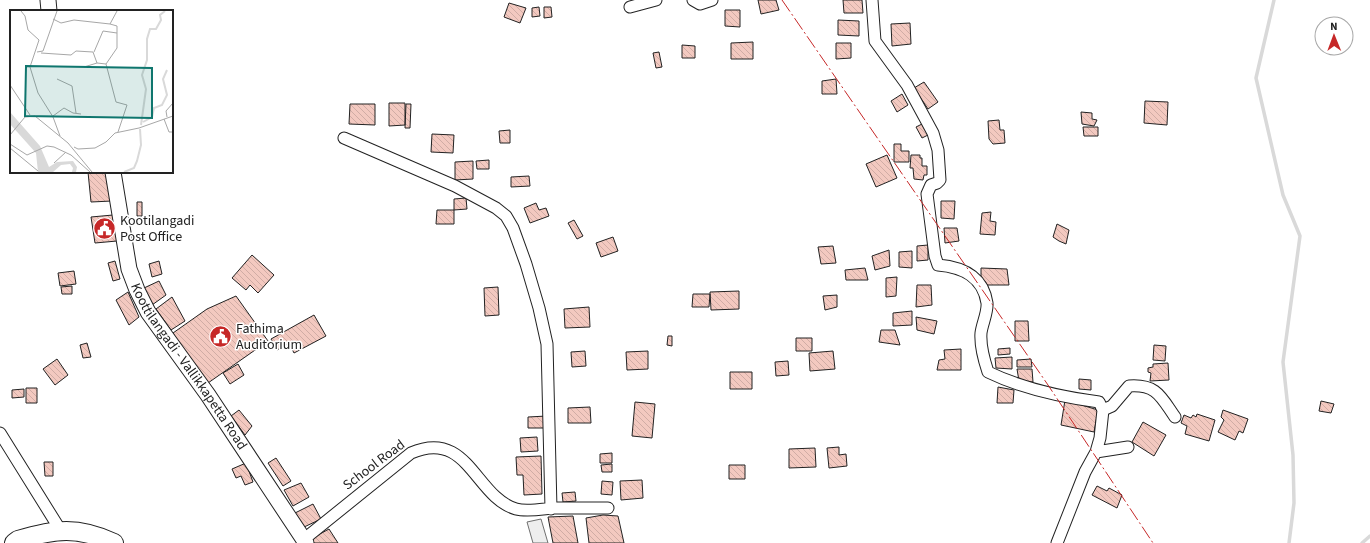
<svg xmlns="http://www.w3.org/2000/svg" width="1370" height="543" font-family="'Source Sans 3',sans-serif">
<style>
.park{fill:#eee;stroke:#6f6f6f}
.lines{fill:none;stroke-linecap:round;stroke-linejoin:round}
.stream{stroke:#d9d9d9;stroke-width:3.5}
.building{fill:url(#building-back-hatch);stroke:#222}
.minor-casing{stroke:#222;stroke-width:13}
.secondary-casing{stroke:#222;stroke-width:17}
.trunk-casing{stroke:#222;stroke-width:20}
.minor{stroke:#fff;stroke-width:11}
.secondary{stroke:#fff;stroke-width:15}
.trunk{stroke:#fff;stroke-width:18}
.power{stroke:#c62828;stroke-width:1;stroke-dasharray:14 3 2 3;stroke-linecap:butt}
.labels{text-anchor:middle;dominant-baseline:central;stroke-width:3;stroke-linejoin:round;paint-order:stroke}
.poi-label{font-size:14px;fill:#222;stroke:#fff;text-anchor:start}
.street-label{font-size:14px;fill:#222;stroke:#fff}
.inset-river{fill:none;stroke:#d9d9d9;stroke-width:2}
.inset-road{fill:none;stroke:#a7a7a7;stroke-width:1}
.view{fill:#0f766e;fill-opacity:0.15;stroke:#0f766e;stroke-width:2}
.inset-edge{fill:none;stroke:#222;stroke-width:2}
</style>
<defs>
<pattern id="building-back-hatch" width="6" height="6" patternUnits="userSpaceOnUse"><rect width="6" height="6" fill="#f3c9c0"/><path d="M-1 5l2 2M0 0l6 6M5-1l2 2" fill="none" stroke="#d0aca5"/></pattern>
</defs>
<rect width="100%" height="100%" fill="#fff"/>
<path class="park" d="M541 519 548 543H533L527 522Z"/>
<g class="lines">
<path class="stream" d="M1274 0 1256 78 1283 195 1300 236 1283 362 1293 455 1294 503 1289 543
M1362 543 1370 536"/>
</g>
<path class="building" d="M758 0H776L779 10 761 14Z
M843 0H862L863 13H844Z
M509 3 526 8 520 23 504 17Z
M539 7 540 16 532 17V8Z
M544 7H551L552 17 544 18Z
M725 10H740V27L725 26Z
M838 20 859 21V36L838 35Z
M910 23 911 44 892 46 891 24Z
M753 42V59H731V43Z
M836 43H851V58L836 59Z
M682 45 695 46V58H682Z
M659 52 662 67 656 68 653 53Z
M836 79 837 94H822V81Z
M924 82 938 102 928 109 914 88Z
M902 94 908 105 897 112 891 101Z
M1145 101 1168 102 1167 125 1144 123Z
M389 103H405V125L389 126Z
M350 104H375V125L349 124Z
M406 104H411L410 128H405Z
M1081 112 1092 113V119L1097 120 1094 126 1082 124Z
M999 120 1000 130H1004L1005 143 993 144 989 139 988 121Z
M922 124 928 135 922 138 916 127Z
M1083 127H1098V136H1084Z
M510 130V143H500L499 131Z
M432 134 454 135 453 153 431 152Z
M894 144H901V151H909V162H894Z
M887 155 897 178 876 187 866 164Z
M911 155H920V158H922V166H927V175H924L923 180 914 179 913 168H910Z
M489 160V169H477L476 161Z
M473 161V179L455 180V162Z
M88 172H109L112 201 91 202Z
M529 176 530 186 511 187V177Z
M466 198 467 209 454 210V199Z
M941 201H955L954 219 941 218Z
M137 202H142V216H137Z
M536 203 539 210 546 208 549 216 530 223 524 208Z
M437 210H454V224H436Z
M991 212 990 221 996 222 995 235 980 234 982 213Z
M113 215 117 241 95 243 91 217Z
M574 220 583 236 577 239 568 223Z
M1057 224 1069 230 1066 244 1059 241 1053 237Z
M944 228H957L959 241 945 243Z
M613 237 618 251 601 257 596 243Z
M928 245V260L917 261V246Z
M833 246 836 263 821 264 818 247Z
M889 250 890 266 875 270 872 256Z
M912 251V268L899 267V252Z
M252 255 274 275 258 293 250 285 246 290 232 278Z
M115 261 120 279 113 281 108 263Z
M159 261 162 274 152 277 149 264Z
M865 268 868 280H846L845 270Z
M981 268 1007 269 1009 285H985L986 282 981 281Z
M74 271 76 284 60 286 58 273Z
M897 277 896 296 886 297V278Z
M159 281 166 295 152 305 144 288Z
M917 285H931L932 305 916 307Z
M72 286V294H62L61 287Z
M498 287 499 315 485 316 484 288Z
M739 291V309L711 310 710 292Z
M128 292 139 317 129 325 116 300Z
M693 294H710L709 307H692Z
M837 295V307L825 310 823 296Z
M236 296 268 341 208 383 191 364 173 333 207 309Z
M172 297 185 321 171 330 156 309Z
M589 307 590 327 565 328 564 309Z
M912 311V325L893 326V313Z
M314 315 326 336 294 353 289 343 277 350 271 339Z
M916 317 937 321 934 334 917 330Z
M1015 321H1028L1029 341H1015Z
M881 330H895L900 345 879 342Z
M668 336H672V346L667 345Z
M796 338H812V351H796Z
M87 343 91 357 83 358 80 345Z
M1154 345 1166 346 1165 361 1153 360Z
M1010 348V354L998 355V349Z
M961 349V370H937L939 360 945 359 944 350Z
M585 351 586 366 572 367 571 352Z
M648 351V369L627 370 626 352Z
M833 351 835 369 810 371 809 353Z
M1012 357V369L996 368 995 358Z
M57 359 68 375 55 385 43 369Z
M1031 359 1032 367H1017V360Z
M788 361 789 375 776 376 775 362Z
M1168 363 1169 380 1150 381 1151 373 1148 372V368L1153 367V364Z
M238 364 244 375 230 384 223 373Z
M1017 369H1032L1033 382 1019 381Z
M730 372H752V389H730Z
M1079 379 1091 380V390L1079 389Z
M998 387 1014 390 1013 403H997Z
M26 388H37V403H26Z
M24 389V397L12 398V390Z
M1065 400 1098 410 1094 432 1061 425Z
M1321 401 1334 404 1331 413 1319 411Z
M635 402 655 404 652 438 632 436Z
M590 407 591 423H568V408Z
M239 410 252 426 245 435 231 416Z
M1223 410 1248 419 1243 433 1239 431 1235 440 1218 432 1224 420 1221 417Z
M1197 414 1215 420 1209 441 1185 434 1187 426 1181 423 1184 415 1191 418 1193 415 1196 417Z
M547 416 548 428H528V417Z
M1143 422 1166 435 1154 456 1132 442Z
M537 437 538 451 521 452 520 438Z
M839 447V455L846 454 847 466 829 468 827 448Z
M815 448 816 467 789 468V449Z
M612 453V463H600V454Z
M541 456 542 494 524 495 523 475H517L516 457Z
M276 458 291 481 283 486 268 463Z
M44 462H53V476H45Z
M246 463 253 482 245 485 241 476 236 478 232 469Z
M612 464V472H602L601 465Z
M729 465H745V479H729Z
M642 480 643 498 621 500 620 481Z
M602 481 613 482 612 495 601 494Z
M301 483 309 497 293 506 284 490Z
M1097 486 1107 491 1109 488 1122 495 1117 508 1092 495Z
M575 492 576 501 563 502 562 493Z
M313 504 321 519 302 528 295 513Z
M603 515 618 516 624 543H589L586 518Z
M573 516 578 543H553L548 517Z
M329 529 338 543H311L309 540Z"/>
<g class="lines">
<defs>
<path id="minor" d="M693 0 700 4 712 0
M872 0 875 41 907 85 933 133 938 150 940 180 937 183 931 185 927 194 935 256 938 265C962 267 983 276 987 303 988 312 982 324 981 333 980 346 984 360 988 372 1023 389 1061 397 1099 402L1103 410 1100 438 1096 452 1085 472 1057 543
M630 7 656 0
M344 138 455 186 496 208 506 216 513 228 526 264 539 308 547 344 551 509
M1103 410 1112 406 1129 386C1157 384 1161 397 1175 417
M0 433 61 531
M1096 452 1128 447
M303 540 411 453C468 428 475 497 516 509 527 512 542 509 553 508 572 508 590 508 608 508"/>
<g id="secondary">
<path d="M48 0 49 11"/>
<path id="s1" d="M113 172 129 269 137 290 148 312 208 395 306 543"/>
</g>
<path id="trunk" d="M14 543 18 540C55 529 78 526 114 543"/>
</defs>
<use href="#minor" class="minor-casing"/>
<use href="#secondary" class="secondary-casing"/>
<use href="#trunk" class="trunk-casing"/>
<use href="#minor" class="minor"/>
<use href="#secondary" class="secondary"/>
<use href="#trunk" class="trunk"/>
<path class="power" d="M782 0 1048 385 1153 543"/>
</g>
<defs>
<symbol id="civic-disc" viewBox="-11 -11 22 22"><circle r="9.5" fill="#c62828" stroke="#fff"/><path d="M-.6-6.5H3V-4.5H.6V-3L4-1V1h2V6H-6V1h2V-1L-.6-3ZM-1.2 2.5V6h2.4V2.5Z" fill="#fff"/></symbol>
</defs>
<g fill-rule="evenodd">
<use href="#civic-disc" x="92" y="216" width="25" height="25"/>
<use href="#civic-disc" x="208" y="324" width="25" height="25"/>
</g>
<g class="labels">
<g class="poi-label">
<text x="120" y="221">Kootilangadi<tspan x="120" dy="16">Post Office</tspan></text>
<text x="236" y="329">Fathima<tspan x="236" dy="16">Auditorium</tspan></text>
</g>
<g class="street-label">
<text stroke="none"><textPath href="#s1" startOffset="213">Koottilangadi - Vallikkapetta Road</textPath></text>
<text transform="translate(374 465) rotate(-37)">School Road</text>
</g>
</g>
<g transform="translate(10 10)">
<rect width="163" height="163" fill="#fff"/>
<path d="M0 102 30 136 39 157 47 152 63 151 67 157 66 162H62L63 158 60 154 51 155 43 162H28L26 143 0 114Z" fill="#d9d9d9"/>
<path class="inset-river" d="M133 112 142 107 144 98 152 95 157 85 153 69 157 60M131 115 136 79 132 65 137 50V29L140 19H146L151 10 150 5 155 1M114 162 124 158 127 151 131 135 130 119"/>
<path class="inset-road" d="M11 1 15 6 18 20 29 30 20 57 28 83 43 107 50 126M107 1 100 14 107 16V23M43 9 51 13 64 10 100 14M27 42 33 41 47 1M84 42 93 21 107 23V38L96 54M31 43 61 45 66 41 83 42 87 53M74 57 87 53 96 54 106 92 117 95 108 122M47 69 62 76 66 103M0 75 20 105M43 106 54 98 63 103 71 104M157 107 156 101 163 93M154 109 159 122H163M0 125 15 107 25 106 58 133 82 162M0 134 17 145 37 136 44 137 61 145 80 162M64 137 68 139 85 138 96 132 105 123 129 118 163 106M0 138 28 161M44 153 56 142"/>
<path class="view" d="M16 56 142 58V108L15 106Z"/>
<rect width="163" height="163" class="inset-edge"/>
</g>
<g transform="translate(1334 36) rotate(359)"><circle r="19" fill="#ffffff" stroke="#a7a7a7"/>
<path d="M0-3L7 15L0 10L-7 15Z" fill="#c62828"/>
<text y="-6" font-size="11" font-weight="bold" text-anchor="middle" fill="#222222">N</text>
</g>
</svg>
